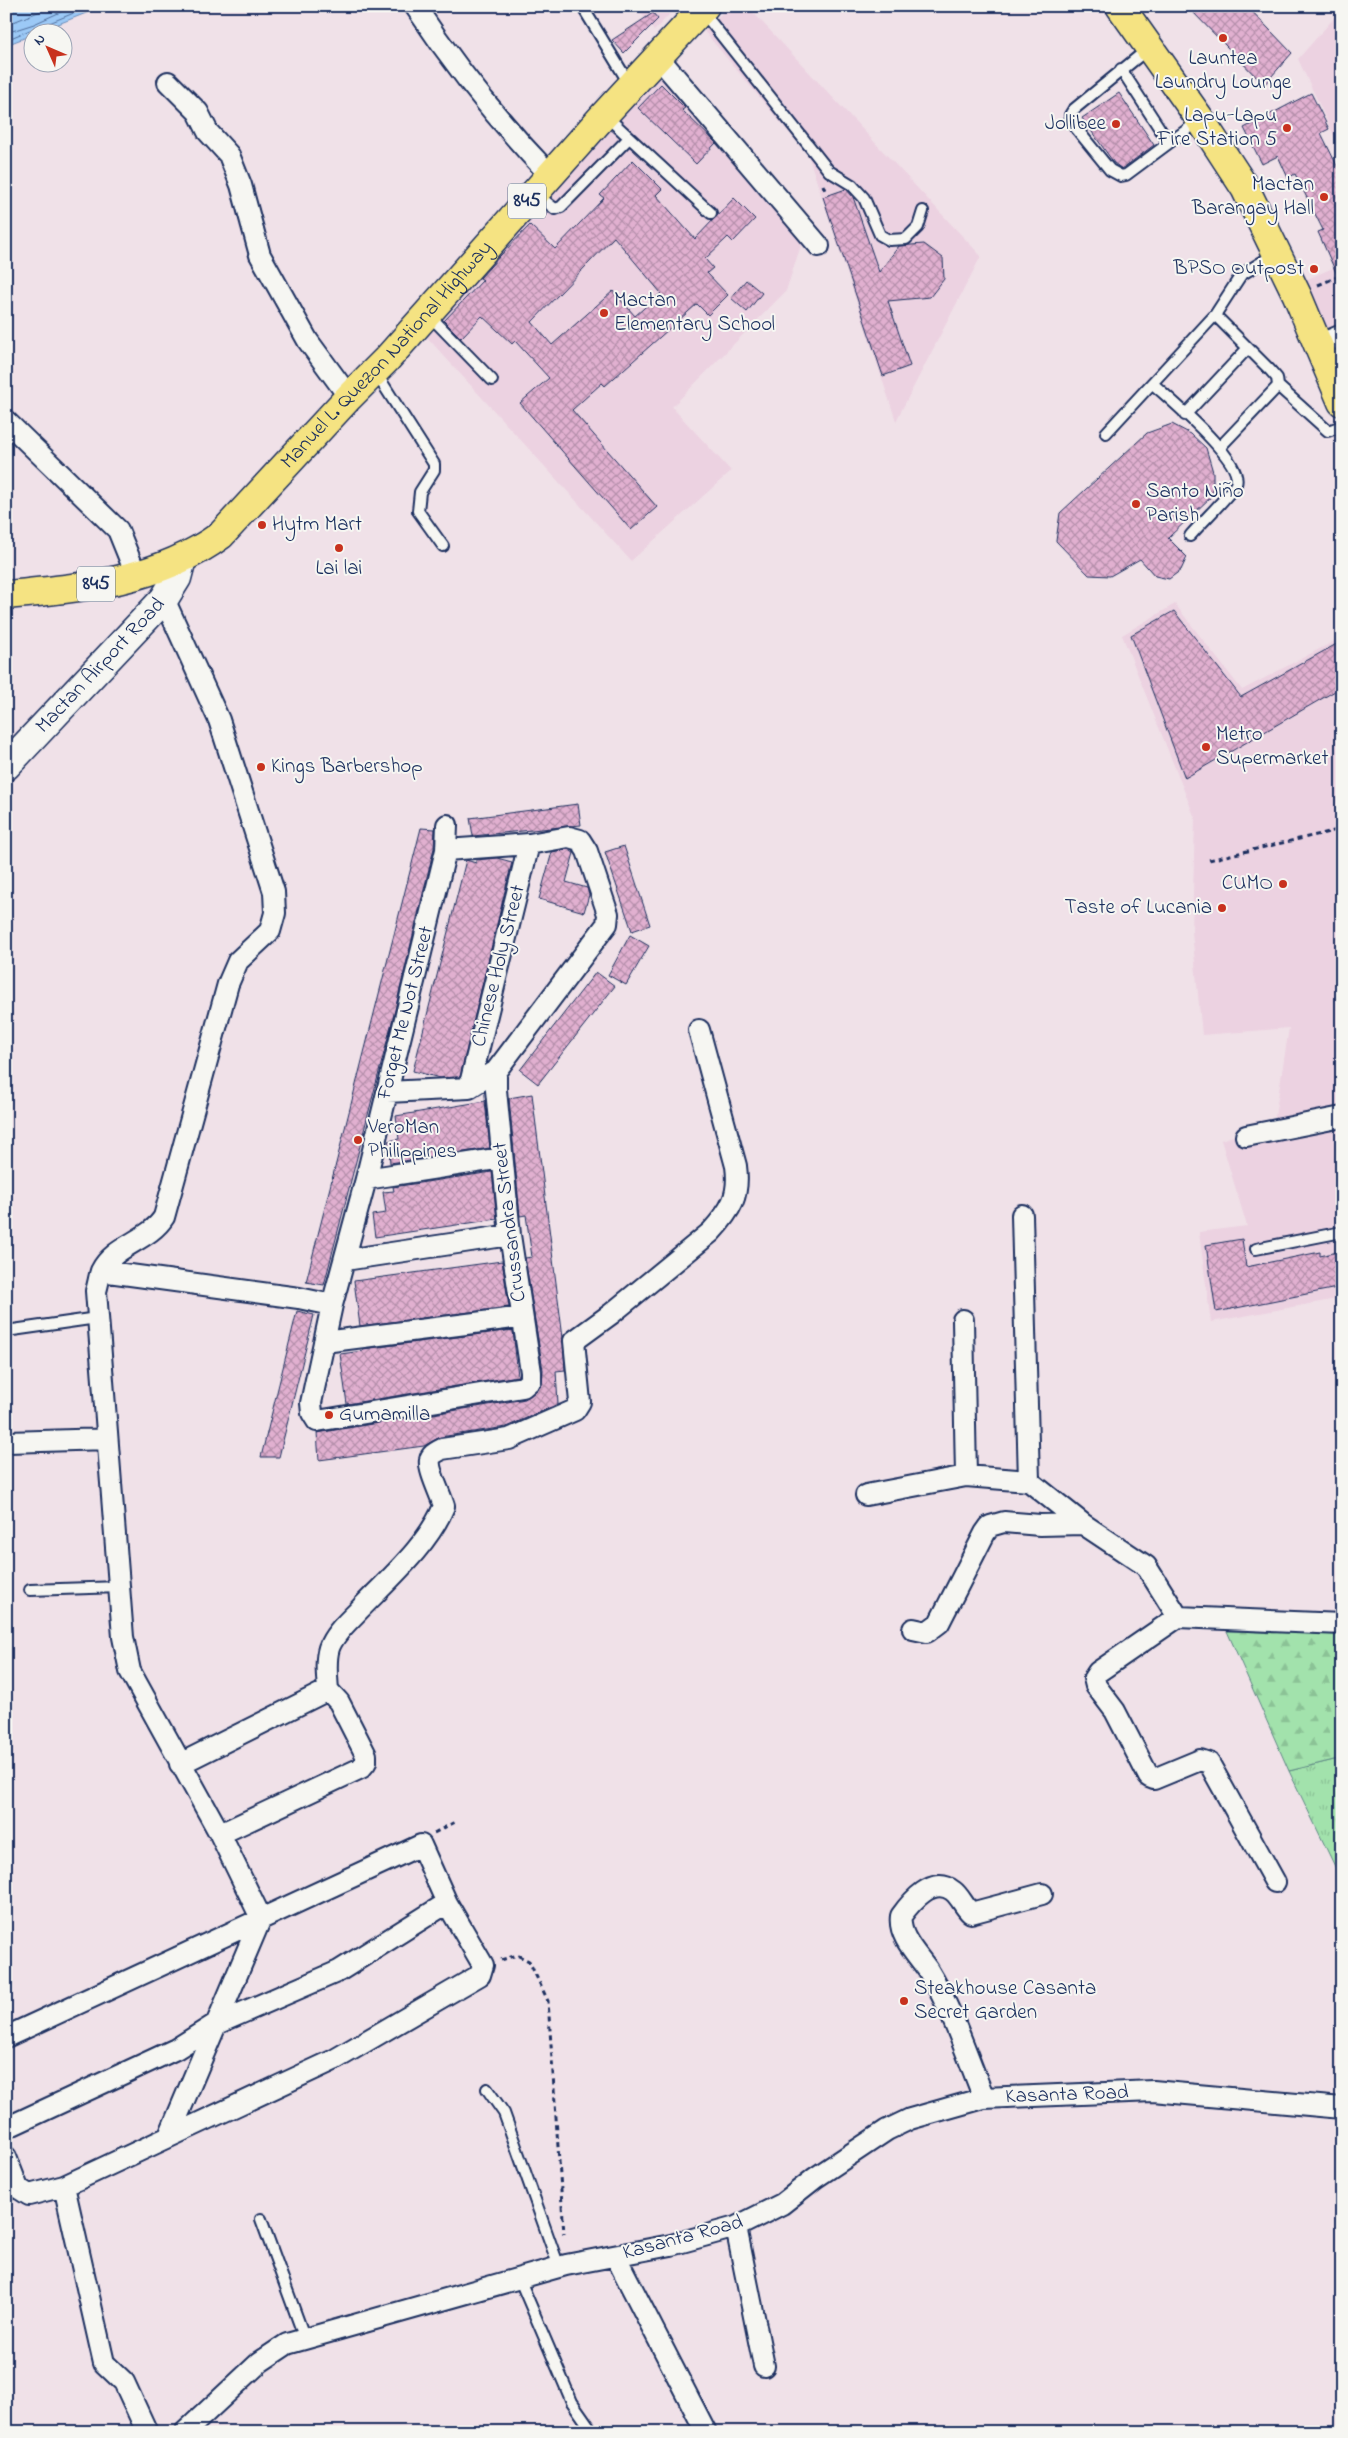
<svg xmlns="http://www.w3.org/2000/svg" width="1348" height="2438" font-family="'Indie Flower',sans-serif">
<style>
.built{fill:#ecd2e1}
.grass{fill:url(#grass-tufts);stroke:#5e8885}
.forest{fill:url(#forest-firs);stroke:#5e8885}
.water{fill:#9cc9f6;stroke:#688bb9}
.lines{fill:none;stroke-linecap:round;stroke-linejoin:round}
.shore{stroke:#4f6d9b;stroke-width:1}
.building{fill:url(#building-cross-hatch);stroke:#1b2f5e;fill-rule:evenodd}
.lane-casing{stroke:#1b2f5e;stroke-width:14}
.street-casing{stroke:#1b2f5e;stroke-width:24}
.secondary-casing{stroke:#1b2f5e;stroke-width:31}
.primary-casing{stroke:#1b2f5e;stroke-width:31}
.path{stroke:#1b2f5e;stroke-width:3;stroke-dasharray:5 4;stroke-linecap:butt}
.lane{stroke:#f6f6f2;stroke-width:10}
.street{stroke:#f6f6f2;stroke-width:20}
.secondary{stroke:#f6f6f2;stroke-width:28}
.primary{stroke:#f5e382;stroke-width:28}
.poi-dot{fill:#c8321e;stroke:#f6f6f2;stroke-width:2}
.labels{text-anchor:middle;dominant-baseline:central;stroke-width:4;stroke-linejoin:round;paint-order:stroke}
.shield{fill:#f6f6f2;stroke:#5d6b8a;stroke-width:1}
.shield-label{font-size:20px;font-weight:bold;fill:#1b2f5e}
.poi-label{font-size:21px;fill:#1b2f5e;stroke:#f6f6f2;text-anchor:start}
.street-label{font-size:21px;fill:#1b2f5e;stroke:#f6f6f2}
</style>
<defs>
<pattern id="grass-tufts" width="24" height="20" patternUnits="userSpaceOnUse" patternTransform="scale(1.25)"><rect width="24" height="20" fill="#a2e2ac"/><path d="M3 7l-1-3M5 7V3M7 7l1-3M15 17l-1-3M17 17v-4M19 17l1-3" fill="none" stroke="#8bc296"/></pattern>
<pattern id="forest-firs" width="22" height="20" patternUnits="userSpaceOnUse" patternTransform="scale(1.25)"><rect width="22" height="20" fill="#a2e2ac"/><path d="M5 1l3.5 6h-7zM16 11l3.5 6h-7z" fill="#8bc296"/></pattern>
<pattern id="building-cross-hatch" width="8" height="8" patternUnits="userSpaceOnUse" patternTransform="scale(1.25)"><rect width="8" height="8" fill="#e1b0d0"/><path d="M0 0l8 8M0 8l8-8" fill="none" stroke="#b690ac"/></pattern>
</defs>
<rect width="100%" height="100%" fill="#f0e1e8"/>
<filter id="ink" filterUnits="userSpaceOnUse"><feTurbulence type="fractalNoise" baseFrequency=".02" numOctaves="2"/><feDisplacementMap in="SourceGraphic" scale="10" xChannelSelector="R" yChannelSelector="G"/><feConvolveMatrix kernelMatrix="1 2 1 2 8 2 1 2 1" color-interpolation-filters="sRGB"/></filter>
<g filter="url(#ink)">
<path class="built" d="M636 6H677L654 31Z
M729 6H747L981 256 896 421 808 155 704 31Z
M1342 9V153L1298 59Z
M664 73 802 242 786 291 672 407 731 471 631 561 424 334Z
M1342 264V381L1303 281Z
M1175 604 1242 690 1342 637V1298L1211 1322 1199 1232 1247 1226 1221 1140 1274 1123 1289 1028 1202 1035 1192 932 1195 818 1122 635Z"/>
<path class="grass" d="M1342 1758V1881L1289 1771Z"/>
<path class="forest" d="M1227 1631 1342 1634V1758L1289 1771Z"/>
<path class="water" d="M6 6H104L38 32H32V35L6 45Z"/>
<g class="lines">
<path class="shore" d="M6 25 53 6
M6 33 34 24 74 6
M6 40 30 30 37 31 42 26 91 6"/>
</g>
<path class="building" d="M1187 6H1247L1292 53 1264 85Z
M653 13 658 19 624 53 612 40Z
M661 84 685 108 682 110 716 143 696 164 638 108Z
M1119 93 1154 145 1122 169 1114 163 1082 118Z
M1311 93 1329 129 1321 133 1342 176V286L1318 232 1323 230 1295 174 1288 178 1278 156 1262 164 1244 128Z
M633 160 662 189 656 195 695 239 734 198 755 219 733 242 728 237 705 259 713 268 707 273 728 295 708 315 697 304 605 386 602 383 572 410 657 507 631 530 520 403 549 378 515 341 512 344 482 316 461 338 444 321 483 280 480 278 499 257 530 225 555 249 604 198 600 195ZM614 237 661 293 635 316 613 291 552 345 532 322Z
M846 189 853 197 879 272 899 246 924 244 943 258 944 279 930 297 888 301 910 366 883 376 823 197Z
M746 280 762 293 747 312 731 298Z
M1172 424 1191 434 1206 448 1213 472V495L1168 538 1187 557 1181 570 1169 579 1155 576 1140 559 1110 576 1089 575 1056 541 1060 513 1147 433Z
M1174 611 1241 697 1342 641V687L1185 778 1131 635Z
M578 804 581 825 473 836 470 818Z
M421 828 435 829 434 848 393 1018 324 1285 306 1282Z
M624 846 650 925 632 931 605 852Z
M568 849 574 853 566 882 587 888 589 895 584 912 539 899 552 852Z
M497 858 512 862 460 1077 440 1078 413 1071 466 860 476 863V860Z
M630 935 649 946 626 985 608 975Z
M596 972 615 986 538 1084 520 1070Z
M532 1094 563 1338 565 1370 556 1371 558 1404 506 1427 440 1437 424 1446 319 1460 317 1433 525 1399 542 1385 543 1370 525 1258 532 1257 526 1215 520 1216 509 1098Z
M485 1101 490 1148 390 1163 388 1141 399 1139 396 1116Z
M492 1172 497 1219 375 1237 372 1215 386 1213 383 1192 394 1191 393 1187Z
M1242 1239 1246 1267 1320 1252V1256L1342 1251V1287L1216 1312 1206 1245Z
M502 1261 509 1307 360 1326 354 1281Z
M297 1311 314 1315 279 1457H261Z
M513 1330 518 1376 347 1404 340 1354 363 1351V1349Z"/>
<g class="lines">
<defs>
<path id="lane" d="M582 6 630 85
M702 11 829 171 852 185 864 198 880 235 889 240 906 239 918 227 923 211
M1149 48 1073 110 1070 115 1071 122 1110 170 1121 176 1126 175 1200 120
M1121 69 1169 143
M605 115 711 213
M536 194 555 209 561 207 628 139
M429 315 492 380
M1215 315 1270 370 1277 378 1278 386 1220 447
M376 373 434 464V470L420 492 418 511 443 546
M1152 383C1169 399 1245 461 1236 484 1232 493 1198 526 1190 536
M1278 386 1328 431 1342 426
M1185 415 1248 348
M1106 433 1215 315 1241 275 1275 254
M1256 1249 1342 1232
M6 1331 97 1318
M30 1590 120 1587
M487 2089 504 2113 559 2267
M261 2219 305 2339
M519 2278 572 2402 593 2432"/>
<path id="street" d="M415 6C456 68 499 122 550 175
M658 57 819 246
M168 82 198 112 208 132 229 155 241 185 260 255 308 341 349 397
M1318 345 1342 335
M6 421 118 530 137 577
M164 599 219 720 274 892 275 913 270 931 238 961 228 984 164 1217C149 1241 114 1245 101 1271 99 1277 98 1285 96 1291L123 1637 130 1671 220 1834 261 1918 169 2136
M447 825 446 850 366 1179 332 1305 311 1403 312 1413 317 1421 523 1387 531 1380V1372L510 1235 496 1090V1071
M469 1088 529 844
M387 1092 469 1088 496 1071 607 924 608 914 587 851 580 840 569 837 529 844 446 850
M1246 1136 1342 1117
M366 1179 502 1158
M1022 1215 1029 1481
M345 1260 510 1235
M101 1271 299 1298 332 1305
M963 1320 966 1476 1029 1481 1083 1524 1146 1566 1178 1617
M324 1342 522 1317
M8 1442 107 1439
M866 1495 966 1476
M913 1629 927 1632 939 1623 985 1533 990 1526 1004 1522 1040 1525 1083 1524
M328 1690C327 1676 325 1661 329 1648 334 1633 350 1620 360 1609 388 1580 429 1544 444 1506 441 1495 428 1470 430 1460 431 1454 437 1452 442 1449L509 1439 575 1410 580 1402 574 1341 611 1314 711 1232C731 1210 740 1196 736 1166L699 1030
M180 1764 328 1690 339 1702 366 1755V1762L361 1768 220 1834
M1275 1882 1209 1763 1200 1760 1154 1779 1149 1777 1115 1711 1096 1686 1094 1678 1098 1672 1178 1617 1342 1624
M6 2037 421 1845 447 1903 483 1965 480 1975 334 2060 64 2186 29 2195 18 2188 6 2157
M984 2098C967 2056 952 2009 928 1970 917 1954 898 1936 901 1916 911 1902 933 1875 953 1891 960 1896 964 1907 971 1913L1042 1894
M6 2128 176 2049 214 2025 339 1971 447 1903
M64 2186 104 2363 124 2382 147 2432
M736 2227 764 2366
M616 2257 706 2432
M185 2432 260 2362 287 2344 566 2265 671 2245 736 2227 782 2204 815 2178 887 2130 910 2119 984 2098 1153 2091 1342 2108"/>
<g id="secondary">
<path id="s1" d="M6 766 164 599 177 578 182 559"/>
</g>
<g id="primary">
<path d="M1120 6 1200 119 1245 188 1297 295 1342 402"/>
<path id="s2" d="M6 595C82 588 159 581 221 535L349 397 387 359 604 115 705 6"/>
</g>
</defs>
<use href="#lane" class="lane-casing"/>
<use href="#street" class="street-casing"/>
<use href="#secondary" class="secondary-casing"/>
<use href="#primary" class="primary-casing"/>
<path class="path" d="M823 185 826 193
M1318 285 1342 275
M1209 860 1342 829
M434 1833 455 1822
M501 1960 517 1955 529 1961 548 2001 564 2234"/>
<use href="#lane" class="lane"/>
<use href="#street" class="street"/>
<use href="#secondary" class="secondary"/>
<use href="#primary" class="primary"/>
</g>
</g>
<g class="poi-dot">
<circle cx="1223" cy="38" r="5"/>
<circle cx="1116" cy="124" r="5"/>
<circle cx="1287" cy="128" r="5"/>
<circle cx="1324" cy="197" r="5"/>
<circle cx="1314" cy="269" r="5"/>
<circle cx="604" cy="313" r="5"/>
<circle cx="1136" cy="504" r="5"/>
<circle cx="262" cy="525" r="5"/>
<circle cx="339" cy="548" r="5"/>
<circle cx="1206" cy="747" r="5"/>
<circle cx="261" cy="767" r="5"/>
<circle cx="1283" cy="884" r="5"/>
<circle cx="1222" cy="908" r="5"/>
<circle cx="358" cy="1140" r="5"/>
<circle cx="329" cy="1415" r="5"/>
<circle cx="904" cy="2001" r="5"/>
</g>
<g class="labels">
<g class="shield">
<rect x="508" y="183.5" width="38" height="35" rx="4"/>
<rect x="77" y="566.5" width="38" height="35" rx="4"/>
</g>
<g class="shield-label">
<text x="527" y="201">845</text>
<text x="96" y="584">845</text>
</g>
<g class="poi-label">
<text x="1223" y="59" text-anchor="middle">Launtea<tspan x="1223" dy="24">Laundry Lounge</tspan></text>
<text x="1277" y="116" text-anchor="end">Lapu-Lapu<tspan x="1277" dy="24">Fire Station 5</tspan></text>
<text x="1106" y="124" text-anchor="end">Jollibee</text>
<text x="1314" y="185" text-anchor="end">Mactan<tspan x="1314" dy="24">Barangay Hall</tspan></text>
<text x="1304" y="269" text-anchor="end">BPSO Outpost</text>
<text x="614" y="301">Mactan<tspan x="614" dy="24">Elementary School</tspan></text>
<text x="1146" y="492">Santo Niño<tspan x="1146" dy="24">Parish</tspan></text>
<text x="272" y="525">Hytm Mart</text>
<text x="339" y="569" text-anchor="middle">Lai lai</text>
<text x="1216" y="735">Metro<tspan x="1216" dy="24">Supermarket</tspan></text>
<text x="271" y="767">Kings Barbershop</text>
<text x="1273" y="884" text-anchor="end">CUMO</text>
<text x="1212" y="908" text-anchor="end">Taste of Lucania</text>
<text x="368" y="1128">VeroMan<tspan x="368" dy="24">Philippines</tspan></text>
<text x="339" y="1415">Gumamilla</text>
<text x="914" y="1989">Steakhouse Casanta<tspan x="914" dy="24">Secret Garden</tspan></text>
</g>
<g class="street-label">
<text stroke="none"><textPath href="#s2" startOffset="471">Manuel L. Quezon National Highway</textPath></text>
<text stroke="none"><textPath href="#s1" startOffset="138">Mactan Airport Road</textPath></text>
<text transform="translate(499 966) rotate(-76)">Chinese Holy Street</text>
<text transform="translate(406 1013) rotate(-76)">Forget Me Not Street</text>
<text transform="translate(510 1222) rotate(-97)">Crussandra Street</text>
<text transform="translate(1067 2095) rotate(-2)">Kasanta Road</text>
<text transform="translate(683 2238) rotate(-15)">Kasanta Road</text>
</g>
</g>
<rect width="1348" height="2438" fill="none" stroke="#f6f6f2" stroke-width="25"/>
<rect x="12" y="12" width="1323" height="2413" fill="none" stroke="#1b2f5e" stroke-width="2" filter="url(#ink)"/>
<g transform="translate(48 48) rotate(315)"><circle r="24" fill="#f6f6f2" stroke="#9ea6b7"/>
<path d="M0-4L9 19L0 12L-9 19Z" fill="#c8321e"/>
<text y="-8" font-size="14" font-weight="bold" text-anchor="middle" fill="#1b2f5e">N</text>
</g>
</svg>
